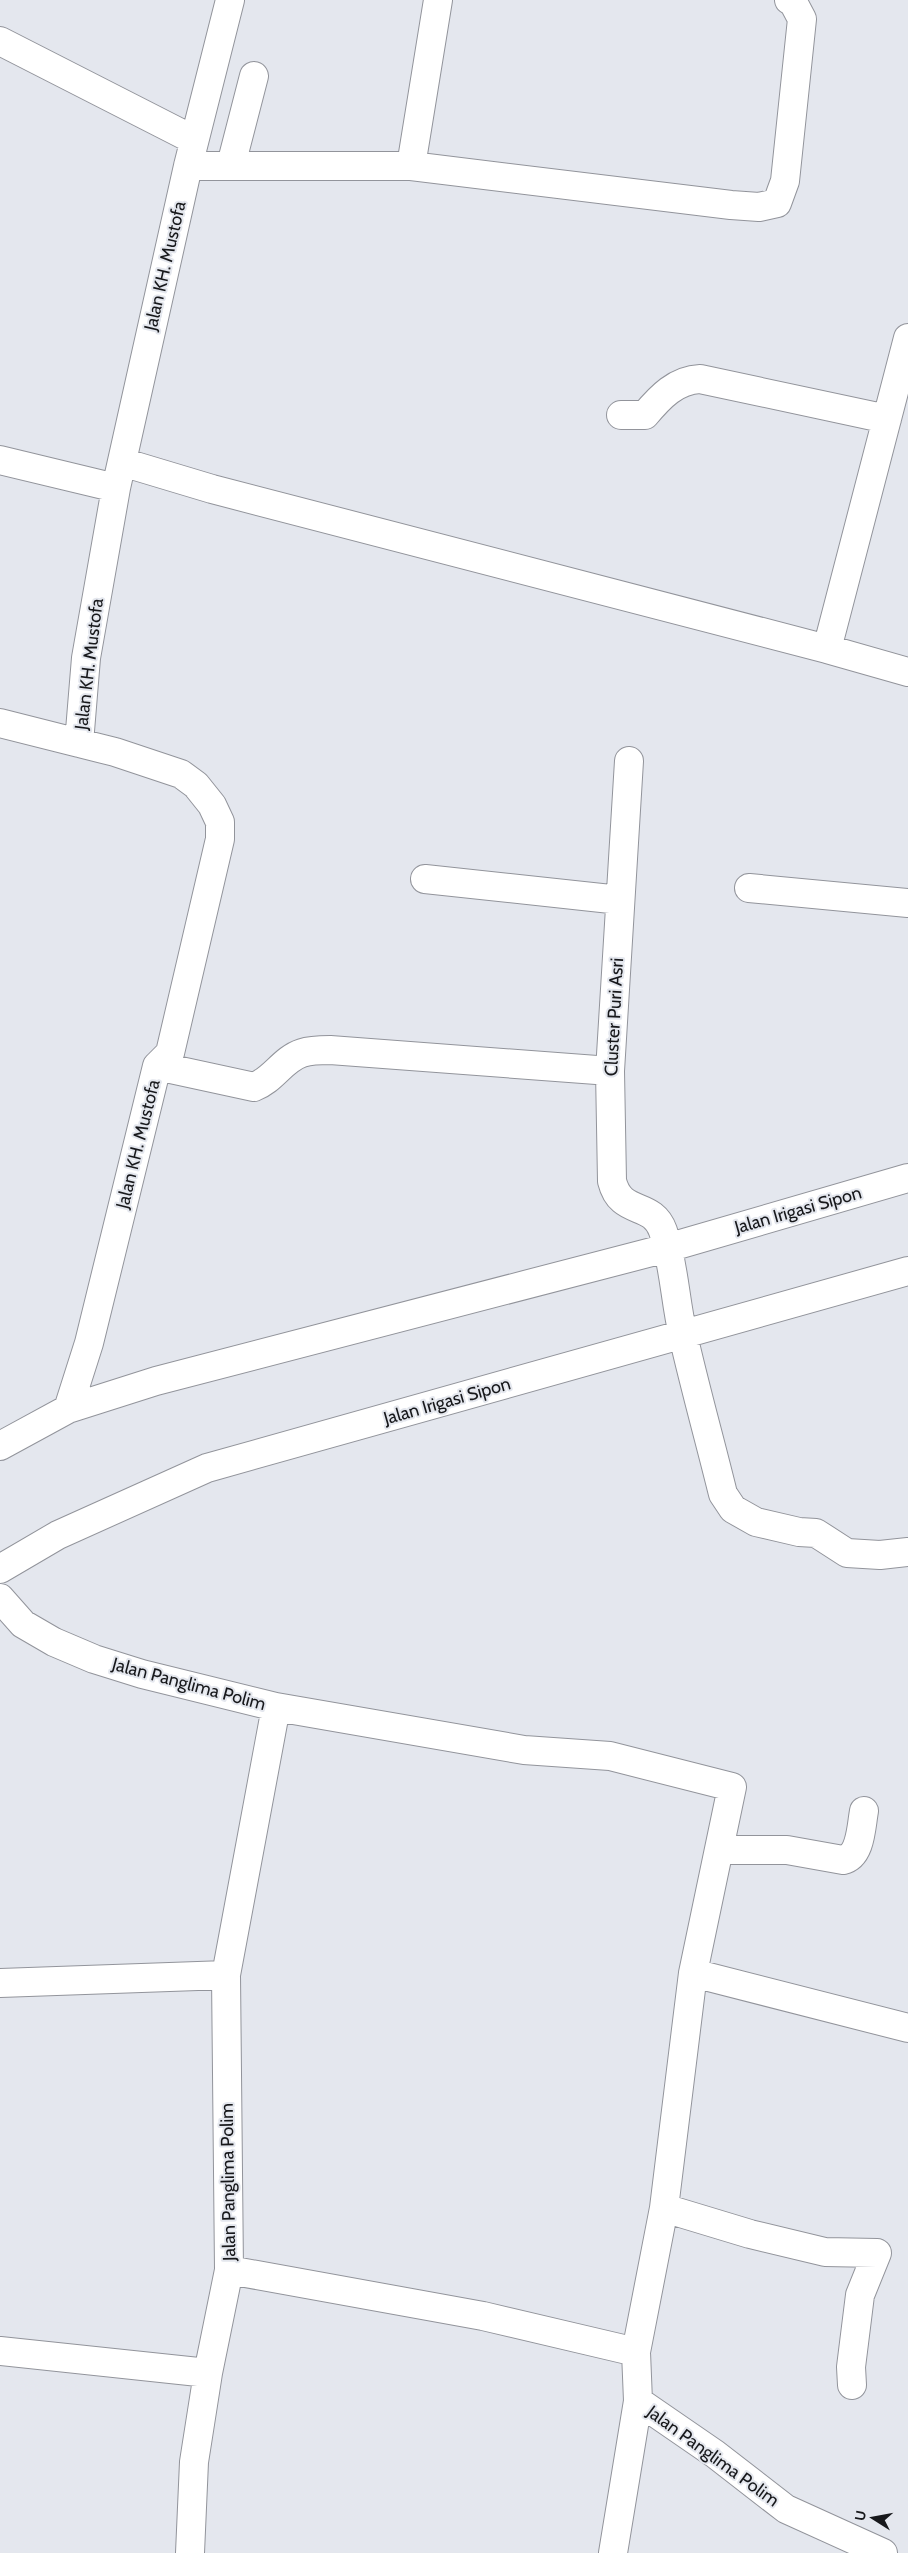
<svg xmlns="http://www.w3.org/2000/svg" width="908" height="2553" font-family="Cabin,sans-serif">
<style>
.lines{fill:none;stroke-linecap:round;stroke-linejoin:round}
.minor-casing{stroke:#92949b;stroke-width:30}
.minor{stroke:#fff;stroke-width:28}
.labels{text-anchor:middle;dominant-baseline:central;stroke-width:4;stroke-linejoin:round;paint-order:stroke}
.street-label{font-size:18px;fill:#17181b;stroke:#e4e7ee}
</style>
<rect width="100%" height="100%" fill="#e4e7ee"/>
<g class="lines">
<defs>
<path id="minor" d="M0 41 194 140
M231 165 254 76
M188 166H411L731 205 759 207 777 203 785 181 802 19 793 2 789 0
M411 166 438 0
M621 415H645C660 397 676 380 700 379L887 419
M0 460 116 488
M122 462 212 489 827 649 908 672
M827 649 908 338
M0 723 79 743
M629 761 610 1071 612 1181C621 1217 652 1200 663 1231 674 1264 675 1301 683 1335 695 1388 710 1441 723 1494L733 1509 756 1522 799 1532 816 1533 847 1553 880 1555 908 1552
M425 879 620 900
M749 888 908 903
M157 1066 254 1087C273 1080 283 1059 302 1053 311 1050 321 1050 330 1050L610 1071
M68 1409 89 1343 157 1066 170 1053 220 839V822L212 805 196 785 181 774 115 752 79 743 86 658 116 488 188 166 230 0
M0 1446 68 1409 156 1381 667 1248 908 1178
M0 1569 58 1535 207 1468 908 1271
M0 1598 23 1624 54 1642 94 1659 142 1674 276 1707 226 1975 229 2270 483 2316 636 2352 638 2401 715 2454 786 2509 883 2553
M276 1707 524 1750 610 1756 732 1787 693 1973 664 2208 636 2352
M720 1850H787L843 1860C861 1856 861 1827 864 1811
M693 1973 908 2028
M0 1983 226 1975
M664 2208 750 2234 825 2252 877 2253 860 2295 851 2367 852 2385
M0 2351 208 2373
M190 2553 194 2462 208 2373 229 2270
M613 2553 638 2401"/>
</defs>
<use href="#minor" class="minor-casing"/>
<use href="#minor" class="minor"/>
</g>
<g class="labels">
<g class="street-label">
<text transform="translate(165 266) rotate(-77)">Jalan KH. Mustofa</text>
<text transform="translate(89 664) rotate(-83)">Jalan KH. Mustofa</text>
<text transform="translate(614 1017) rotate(-87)">Cluster Puri Asri</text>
<text transform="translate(138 1144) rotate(-76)">Jalan KH. Mustofa</text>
<text transform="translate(798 1210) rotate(-16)">Jalan Irigasi Sipon</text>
<text transform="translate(447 1401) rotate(-16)">Jalan Irigasi Sipon</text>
<text transform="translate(189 1684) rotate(15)">Jalan Panglima Polim</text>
<text transform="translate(228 2182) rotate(-91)">Jalan Panglima Polim</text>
<text transform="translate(713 2456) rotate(36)">Jalan Panglima Polim</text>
</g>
</g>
<g transform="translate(873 2518) rotate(281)" stroke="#e4e7ee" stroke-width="4" paint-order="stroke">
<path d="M0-4L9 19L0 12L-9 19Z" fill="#17181b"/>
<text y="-8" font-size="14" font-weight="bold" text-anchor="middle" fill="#17181b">U</text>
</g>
</svg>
